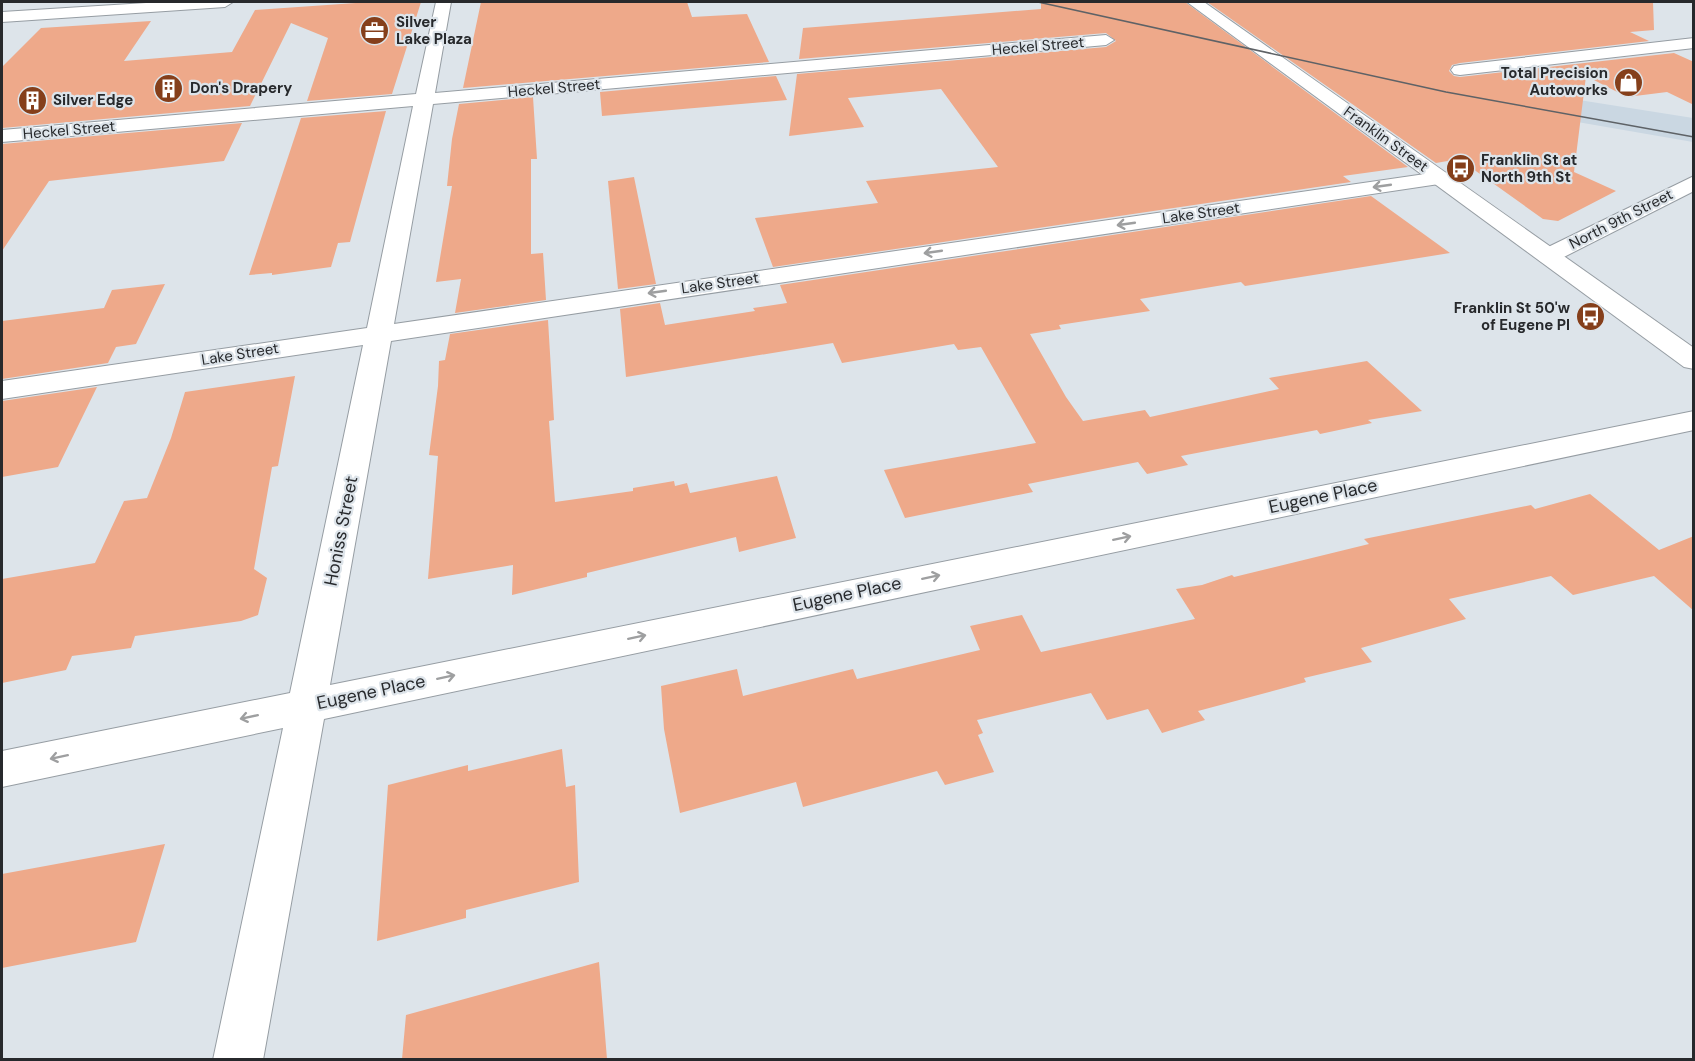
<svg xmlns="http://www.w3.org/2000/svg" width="1695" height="1061" font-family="'DM Sans',sans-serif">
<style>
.built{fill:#cad7e2}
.building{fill:#eea98a}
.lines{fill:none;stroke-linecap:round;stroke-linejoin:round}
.minor-casing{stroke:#969da3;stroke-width:2}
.major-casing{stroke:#969da3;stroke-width:2}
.minor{fill:#fff;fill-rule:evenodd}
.major{fill:#fff;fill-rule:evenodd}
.tram{stroke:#5e6266;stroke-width:1.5}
.oneway{stroke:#9e9fa0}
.labels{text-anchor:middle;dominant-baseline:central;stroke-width:4.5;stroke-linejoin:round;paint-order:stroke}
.far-poi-label{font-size:15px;font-weight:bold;fill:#27292c;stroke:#dde4ea;text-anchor:start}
.far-street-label{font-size:15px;fill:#27292c;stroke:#dde4ea}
.street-label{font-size:18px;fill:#27292c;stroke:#dde4ea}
</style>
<rect width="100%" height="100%" fill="#dde4ea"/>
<path class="built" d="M1579 100 1693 118V142L1519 112Z"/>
<path class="building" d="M370 2H421L392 94 307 101 328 38 291 23 250 106 2 128V67L41 28 151 21 124 61 232 52 255 10Z
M481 2H687L692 17 747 14 769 62 463 88Z
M1041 2H1185L1408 167 1343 176 1351 182 773 267 755 218 878 203 866 181 998 167 941 89 848 98 864 127 789 136 797 74 1106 47 1116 41 1106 33 799 59 803 28 1041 9Z
M1207 2H1653L1654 30 1630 32 1649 41 1460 63 1452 65 1449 71 1454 76 1460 77 1674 53 1694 62V105L1667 92 1627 97 1586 76 1574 172 1616 191 1558 221 1543 219 1459 159 1436 163Z
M776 76 787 100 602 116 600 92Z
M533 97 537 159H531V254L543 253 546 300 455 313 461 279 436 282 452 186H447L452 139 459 104Z
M386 111 350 242 338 243 331 267 272 275V273L249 275 301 118Z
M242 123 224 161 49 181 2 251V144Z
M634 177 656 284 618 289 608 181Z
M1371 196 1450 253 1245 286 1241 282 1140 299 1150 311 1059 325 1061 329 1030 334 1066 397 1083 421 1145 410 1150 417 1279 389 1269 378 1367 361 1422 411 1368 420 1372 423 1320 434 1317 430 1181 456 1188 465 1147 474 1138 462 1028 484 1033 492 905 518 884 470 1036 443 981 347 958 350 954 344 842 363 833 343 626 377 620 309 660 303 665 325 755 311 753 308 787 303 780 285Z
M165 284 136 344 116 347 108 363 2 379V321L104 308 112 290Z
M548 320 554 420 549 421 555 502 633 491V488L674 481 675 486 687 483 690 493 777 476 796 538 739 552 736 537 587 573V577L512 595 513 565 428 579 438 456 429 455 438 386 439 361 445 360 450 334Z
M295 376 278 466 272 467 254 569 267 578 258 615 241 621 135 636 131 648 72 656 66 670 2 683V579L95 563 124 501 147 498 171 438 185 392Z
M97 387 58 467 2 477V401Z
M1590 494 1659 550 1694 536V611L1654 576 1573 595 1551 576 1449 599 1466 619 1361 648 1372 662 1304 678 1306 682 1198 711 1205 720 1162 733 1148 709 1107 720 1091 693 977 720 983 733 978 735 994 772 945 785 937 771 803 807 796 782 680 813 664 729 661 686 737 669 743 696 853 669 857 679 980 650 970 626 1022 615 1041 652 1195 619 1176 589 1202 585 1232 575 1234 577 1369 544 1364 539 1531 505 1535 509Z
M562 749 566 787 575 785 579 882 466 910V918L377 941 388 785 468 765V771Z
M165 844 136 942 2 968V874Z
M599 962 607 1059H402L406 1015Z"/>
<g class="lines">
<defs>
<path id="minor" d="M162 2H233L225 7 2 22V12Z
M436 2H451L435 93 1106 35 1114 40 1106 45 433 104 394 324 1439 172 1447 173 1450 178 1447 183 1439 184 391 341 330 685 1694 411V430L324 719 263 1060H213L283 728 2 787V751L290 693 363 345 2 399V381L367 328 413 106 2 142V130L416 94Z
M1694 38V48L1460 75 1454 74 1451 70 1454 66 1460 65Z
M1694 176V191L1556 261 1548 263 1540 261 1536 256 1540 251Z"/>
<path id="major" d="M1187 2H1204L1694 348V369L1684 367Z"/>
</defs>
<use href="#minor" class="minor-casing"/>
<use href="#major" class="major-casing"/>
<use href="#minor" class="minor"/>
<use href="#major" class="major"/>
<path class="tram" d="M1038 2 1446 92 1694 137"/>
</g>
<defs><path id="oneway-shaft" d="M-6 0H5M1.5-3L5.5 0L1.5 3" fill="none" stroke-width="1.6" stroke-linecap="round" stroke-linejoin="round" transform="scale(1.5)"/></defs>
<g class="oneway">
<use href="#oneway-shaft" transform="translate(1382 186) rotate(172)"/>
<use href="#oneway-shaft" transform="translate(1126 224) rotate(172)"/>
<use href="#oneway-shaft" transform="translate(933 252) rotate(172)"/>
<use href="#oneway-shaft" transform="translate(657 292) rotate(172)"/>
<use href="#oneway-shaft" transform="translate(1122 538) rotate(-12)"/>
<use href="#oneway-shaft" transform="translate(931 577) rotate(-12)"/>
<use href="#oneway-shaft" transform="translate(637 637) rotate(-12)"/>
<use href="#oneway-shaft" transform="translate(446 677) rotate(-12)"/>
<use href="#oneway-shaft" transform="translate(249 717) rotate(168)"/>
<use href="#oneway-shaft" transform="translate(59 757) rotate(168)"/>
</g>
<defs>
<symbol id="office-disc" viewBox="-11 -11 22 22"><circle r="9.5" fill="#853f1b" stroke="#dde4ea"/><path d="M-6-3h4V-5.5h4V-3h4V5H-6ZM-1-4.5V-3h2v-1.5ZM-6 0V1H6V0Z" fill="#fff"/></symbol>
<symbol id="shop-disc" viewBox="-11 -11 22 22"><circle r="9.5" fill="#853f1b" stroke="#dde4ea"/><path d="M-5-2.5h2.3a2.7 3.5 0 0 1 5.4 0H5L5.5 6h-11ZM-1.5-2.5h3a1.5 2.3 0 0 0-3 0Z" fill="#fff"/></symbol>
<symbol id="building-disc" viewBox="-11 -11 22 22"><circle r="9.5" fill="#853f1b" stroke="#dde4ea"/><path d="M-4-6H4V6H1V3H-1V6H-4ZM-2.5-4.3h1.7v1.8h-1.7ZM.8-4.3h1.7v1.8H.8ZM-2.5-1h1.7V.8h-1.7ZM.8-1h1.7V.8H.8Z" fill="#fff"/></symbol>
<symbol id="bus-disc" viewBox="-11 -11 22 22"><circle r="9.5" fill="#853f1b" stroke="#dde4ea"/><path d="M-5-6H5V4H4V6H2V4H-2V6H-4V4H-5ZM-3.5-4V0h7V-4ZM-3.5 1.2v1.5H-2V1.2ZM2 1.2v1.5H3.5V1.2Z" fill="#fff"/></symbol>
</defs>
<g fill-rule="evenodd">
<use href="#office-disc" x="358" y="14" width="33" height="33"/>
<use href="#shop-disc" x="1612" y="66" width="33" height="33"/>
<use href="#building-disc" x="152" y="72" width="33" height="33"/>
<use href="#building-disc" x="16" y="84" width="33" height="33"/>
<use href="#bus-disc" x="1444" y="152" width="33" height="33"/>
<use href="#bus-disc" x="1574" y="300" width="33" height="33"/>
</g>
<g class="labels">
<g class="far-poi-label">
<text x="396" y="22">Silver<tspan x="396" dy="17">Lake Plaza</tspan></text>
<text x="1608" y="73" text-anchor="end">Total Precision<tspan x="1608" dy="17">Autoworks</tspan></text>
<text x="190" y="88">Don's Drapery</text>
<text x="53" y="100">Silver Edge</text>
<text x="1481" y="160">Franklin St at<tspan x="1481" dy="17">North 9th St</tspan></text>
<text x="1570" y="308" text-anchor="end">Franklin St 50'w<tspan x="1570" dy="17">of Eugene Pl</tspan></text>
</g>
<g class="far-street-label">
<text transform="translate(1038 46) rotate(-5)">Heckel Street</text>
<text transform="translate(554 88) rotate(-5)">Heckel Street</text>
<text transform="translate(69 130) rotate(-5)">Heckel Street</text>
<text transform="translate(1386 139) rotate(36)">Franklin Street</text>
<text transform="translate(1201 213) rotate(-8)">Lake Street</text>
<text transform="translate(1621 219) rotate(-27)">North 9th Street</text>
<text transform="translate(720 283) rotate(-8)">Lake Street</text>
<text transform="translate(240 354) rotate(-9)">Lake Street</text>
</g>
<g class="street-label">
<text transform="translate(1323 496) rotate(-12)">Eugene Place</text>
<text transform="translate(341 531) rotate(-79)">Honiss Street</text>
<text transform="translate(847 594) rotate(-12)">Eugene Place</text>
<text transform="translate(371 692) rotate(-12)">Eugene Place</text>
</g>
</g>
<rect width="1695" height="1061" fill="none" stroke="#27292c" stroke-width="6"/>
</svg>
